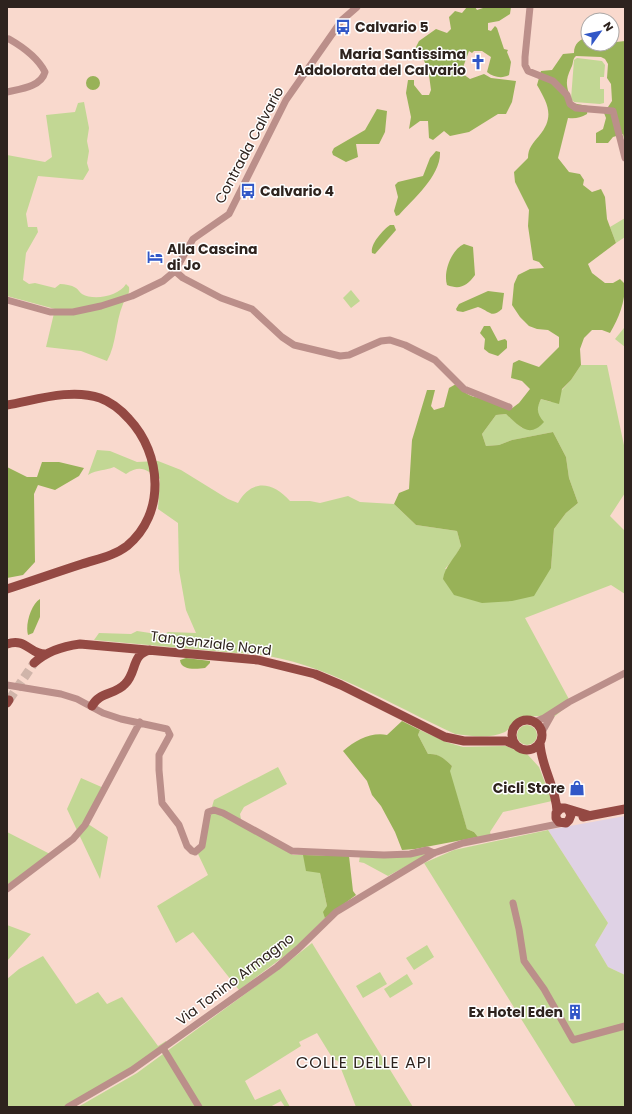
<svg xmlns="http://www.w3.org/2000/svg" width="632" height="1114" font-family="Poppins,sans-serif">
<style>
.industrial{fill:#dfd2e5}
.green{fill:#c2d794}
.forest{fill:#98b258}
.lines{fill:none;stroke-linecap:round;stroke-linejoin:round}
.major-tunnel{stroke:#d0b5aa;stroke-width:9;stroke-dasharray:9 4.5;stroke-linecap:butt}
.minor{stroke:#bb8f8a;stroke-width:7}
.major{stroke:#944943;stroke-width:9}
.labels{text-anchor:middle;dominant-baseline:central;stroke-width:3;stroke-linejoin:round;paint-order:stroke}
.poi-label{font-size:14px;font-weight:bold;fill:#2e231e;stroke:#fff;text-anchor:start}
.street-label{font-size:14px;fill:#2e231e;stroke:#fff}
.quarter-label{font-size:16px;letter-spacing:1px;fill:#2e231e;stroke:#fff}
</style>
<rect width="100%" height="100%" fill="#f9d9cd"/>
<path class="industrial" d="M625 816V975L608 967 595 945 608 923 548 830Z"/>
<path class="green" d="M577 58 602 61 605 65 604 77H600V89H604V103L600 104 574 102 571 99 574 60Z
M84 102 89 128 87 141 89 151 87 163 89 170 83 180 38 176 26 214 28 227H37L38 232 26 253 23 280 29 284 35 283 55 288 60 284C65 284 71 285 76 288 78 289 80 293 82 294 94 301 119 296 126 284L129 287C130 295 126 297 123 304 115 323 117 343 107 361L81 351 46 347 55 309 7 296V155L45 162 52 157 46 115 75 112 78 103Z
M625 218V237L616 243 610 227Z
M351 290 360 301 351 308 343 298Z
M624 328H625V347L615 339Z
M581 365H607L625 450V493L610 516 625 531V594L611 585 525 618 571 703 554 717C546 715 522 716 515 721 511 724 510 729 505 732 490 739 470 736 455 734 388 704 312 654 236 653L94 640 99 633 131 634 137 631 163 635 168 632 196 633 186 610 179 570 178 523 158 509 160 479C146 470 141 464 126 474L114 467C105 471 98 469 88 475L97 450 110 451 137 462 158 461 181 470 228 499 238 503C252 478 273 482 290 501H310L320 503 348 496 360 502 394 504 416 525 457 531 461 546 455 557 445 569 551 568 554 529 566 513 578 503 569 478 566 457 553 432 512 440 499 445 486 446 482 434 496 415 506 414 522 428 538 415 537 407 541 399 551 402 571 380Z
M517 735a10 10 0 1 1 20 0a10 10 0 1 1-20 0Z
M420 730 446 742 463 747 506 746 528 755 539 767 552 801 503 812 490 832 491 835 478 837 474 832 467 829 449 771 452 766C445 759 438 753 428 754L418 735Z
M278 767 287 784 244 807 240 814 241 819 238 823 293 855H303L320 873 327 906 325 918 294 949 239 990 193 932 176 943 157 906 208 875 198 854C209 839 208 818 214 800Z
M81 778 106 789 88 824 108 837 100 879 67 809Z
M548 830 608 923 595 945 608 967 625 975V1107H576L424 863 454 850Z
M7 832 50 854 7 885Z
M425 854V856L388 876 364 863 359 862 360 856Z
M7 925 31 934 7 961Z
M312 943 413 1107H356L338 1061 333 1059 317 1033 299 1042 301 1046 245 1081 255 1100 280 1089 290 1107H285L281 1101 270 1107H78L137 1073 278 970Z
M427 945 434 957 414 970 406 958Z
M43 956 76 1004 98 992 107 1004 122 997 158 1046 166 1041 167 1044 133 1067 63 1107H7V979L19 969Z
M380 972 387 984 363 998 356 986Z
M407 974 413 984 390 998 384 989Z"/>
<path class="forest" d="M467 7H475L477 10 486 7H511L510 14 499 21 488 23V30L491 31 495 26 497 28 504 49 508 50 507 52 511 62 509 75C502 79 493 77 487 72L491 57 482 51H474L472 53 469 51 462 70 463 74 470 79 484 74 491 78 516 81 512 102 506 114H498L469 132 450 136 444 131 433 140 429 138 428 121H420L409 129 411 117 406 93 408 80H414V85L422 95H429L431 90 429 75 424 76 421 74 426 65 422 56 415 60 410 59 419 41 436 29 447 33 451 29 449 17 455 11 462 13Z
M588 36V44H612L616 42 625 41V143L623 134 613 137 608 143H596V133L603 129 606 118 604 113 612 101 611 84 607 78 608 64 605 59 601 57 576 56C572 59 574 63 571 68 564 83 567 87 572 103L588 106 587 114C580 118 575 119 568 118L558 158 569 172 580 174 584 180 583 185 592 192 601 189 605 197 607 219 616 243 588 264 592 273 605 283H613L620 279 625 284C625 302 619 318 610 333L602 330H592L584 338 580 349 581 365 571 380 562 389 559 404 541 399C536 409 537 414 544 422 529 439 519 426 506 414L496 415 482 434 486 446 499 445 512 440 553 432 566 457 569 478 578 503 566 513 554 529 551 568 534 596 512 601 482 603 454 595 443 579C445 566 455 558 461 546L457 531 416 525 394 504 399 493 409 489 412 440 427 390H435L431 406 434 410 444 407 449 388 456 384C472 401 474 395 493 401 499 403 505 406 511 409L519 403 530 389 522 381 511 378 513 363 519 360 539 367 559 347V337L548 330 537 329 529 326 520 317 512 305 514 284 518 275 530 269 544 268 539 262 533 260 528 226 529 210 515 182 514 172 528 158C528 148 533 143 539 136 555 117 548 104 537 85L541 71 552 70 563 54 574 53C574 43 580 40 588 36Z
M86 83a7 7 0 1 1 14 0a7 7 0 1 1-14 0Z
M377 109 387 111 385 132 379 144H356L358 157 346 162 333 155 332 152 334 148 365 130Z
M436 151 440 152C441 176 413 199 399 215L396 216 394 211 398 197 395 185 398 182 423 176 430 158Z
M390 225H394L396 230 375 254 372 253C370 244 383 230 390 225Z
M464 244 473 247 475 275C467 286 460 290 447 285 443 272 451 250 464 244Z
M488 291 504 293 502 309C491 319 490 311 478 307L463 312 457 311 456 309 459 304Z
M484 326H490L498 341 505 339 507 341V348L498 356 489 353 484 349 485 339 480 333Z
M42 462H59L84 468 79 476 55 490 38 485 34 494 35 562 23 575 7 578V467L27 477H37Z
M40 599V617L33 633 28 635C25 625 31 604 40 599Z
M186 658 210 661V663L205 668C197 669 181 671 180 660Z
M402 721 420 730 418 735 428 754C439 753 445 759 452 766L450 771 467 829 474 832 478 837 415 849 402 850 395 832 381 806 372 795 367 781 343 751C356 740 371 732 387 735Z
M303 855 349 856 353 891 356 895 325 918 323 912 327 906 320 873 306 871Z"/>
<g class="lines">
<path class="major-tunnel" d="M9 700 34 663"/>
<path class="minor" d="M530 7 525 57V65L528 71 553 81 567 95 570 104 576 108 613 111 625 158
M7 92C20 89 41 87 45 72 38 58 23 47 9 39
M175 271 183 278 221 298 252 309 282 337 294 345 340 356 349 355 381 341 390 340 405 345 435 360 464 389 509 407
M7 300 50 312H73L101 306 132 296 163 281 175 271 193 239 229 214 286 100 342 20 357 7
M7 685 61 694 77 699 103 713 121 719 167 729 170 735 159 755V770L162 803 179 825 187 846 192 851 195 852 202 846 208 812 214 810 223 813 292 851 384 855 410 854 427 850 434 853
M534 722 544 718 569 702 625 673
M542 732 551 716
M7 889 73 839 85 825 140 722
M513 903 519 929 524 961 544 989 573 1040 625 1026
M163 1048 199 1107
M68 1107 132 1070 277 967 298 949 336 912 434 853 463 843 563 823"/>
<path class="major" d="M7 405C36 400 71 388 100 398 111 402 121 410 129 419 162 454 166 514 127 546 114 556 97 559 82 564 57 572 32 581 7 589
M7 644C26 637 30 655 46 654
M34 663C47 651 64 646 80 644L258 660 315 674 341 685 445 737 464 741H506L515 745
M7 703 9 700
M92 706C99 692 115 695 125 684 137 673 131 654 150 650
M512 735a15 15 0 1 1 30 0a15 15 0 1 1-30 0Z
M540 743C541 767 556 787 557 811
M568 809 571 815 569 820 566 823 559 822 556 818V813L561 808H565L588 815
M583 817 625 809"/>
</g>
<defs>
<symbol id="bus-bare" viewBox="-9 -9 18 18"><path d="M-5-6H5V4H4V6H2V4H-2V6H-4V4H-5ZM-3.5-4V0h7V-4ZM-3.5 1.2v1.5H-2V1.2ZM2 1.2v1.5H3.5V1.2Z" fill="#3157c7" stroke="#fff" stroke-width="2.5" paint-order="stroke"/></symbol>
<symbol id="church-bare" viewBox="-9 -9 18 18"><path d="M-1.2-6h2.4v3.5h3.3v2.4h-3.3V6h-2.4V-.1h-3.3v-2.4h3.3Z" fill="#3157c7" stroke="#fff" stroke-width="2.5" paint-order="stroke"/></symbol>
<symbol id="hotel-bare" viewBox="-9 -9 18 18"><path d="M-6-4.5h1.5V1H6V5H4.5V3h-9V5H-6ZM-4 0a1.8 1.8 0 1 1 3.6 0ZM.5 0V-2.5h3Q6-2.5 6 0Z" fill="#3157c7" stroke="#fff" stroke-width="2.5" paint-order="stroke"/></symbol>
<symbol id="shop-bare" viewBox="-9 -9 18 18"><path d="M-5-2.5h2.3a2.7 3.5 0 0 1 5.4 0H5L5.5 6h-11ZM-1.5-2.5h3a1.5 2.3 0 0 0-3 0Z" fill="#3157c7" stroke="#fff" stroke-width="2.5" paint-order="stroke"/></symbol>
<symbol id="building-bare" viewBox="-9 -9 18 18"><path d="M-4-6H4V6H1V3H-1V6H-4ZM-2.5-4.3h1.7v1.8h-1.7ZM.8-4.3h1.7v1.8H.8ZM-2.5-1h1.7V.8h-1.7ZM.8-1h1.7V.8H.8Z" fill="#3157c7" stroke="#fff" stroke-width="2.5" paint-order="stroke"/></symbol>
</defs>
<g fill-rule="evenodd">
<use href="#bus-bare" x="332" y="16" width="22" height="22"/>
<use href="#church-bare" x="467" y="51" width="22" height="22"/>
<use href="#bus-bare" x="237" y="180" width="22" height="22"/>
<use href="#hotel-bare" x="144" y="246" width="22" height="22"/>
<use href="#shop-bare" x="566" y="777" width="22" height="22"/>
<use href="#building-bare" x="564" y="1001" width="22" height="22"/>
</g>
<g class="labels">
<g class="poi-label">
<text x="355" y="27">Calvario 5</text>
<text x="466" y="54" text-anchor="end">Maria Santissima<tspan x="466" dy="16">Addolorata del Calvario</tspan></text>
<text x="260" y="191">Calvario 4</text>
<text x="167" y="249">Alla Cascina<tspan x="167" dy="16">di Jo</tspan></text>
<text x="565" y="788" text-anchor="end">Cicli Store</text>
<text x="563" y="1012" text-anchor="end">Ex Hotel Eden</text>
</g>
<g class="street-label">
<text transform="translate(249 145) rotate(-62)">Contrada Calvario</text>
<text transform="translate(211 643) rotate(7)">Tangenziale Nord</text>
<text transform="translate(235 979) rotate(-37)">Via Tonino Armagno</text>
</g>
<g class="quarter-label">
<text x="364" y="1062">COLLE DELLE API</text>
</g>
</g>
<rect width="632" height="1114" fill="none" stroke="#2e231e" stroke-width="16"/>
<g transform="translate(600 32) rotate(57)"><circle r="19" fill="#ffffff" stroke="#aba7a5"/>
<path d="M0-3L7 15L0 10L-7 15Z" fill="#3157c7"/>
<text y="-6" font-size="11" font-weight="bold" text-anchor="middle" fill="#2e231e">N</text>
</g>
</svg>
